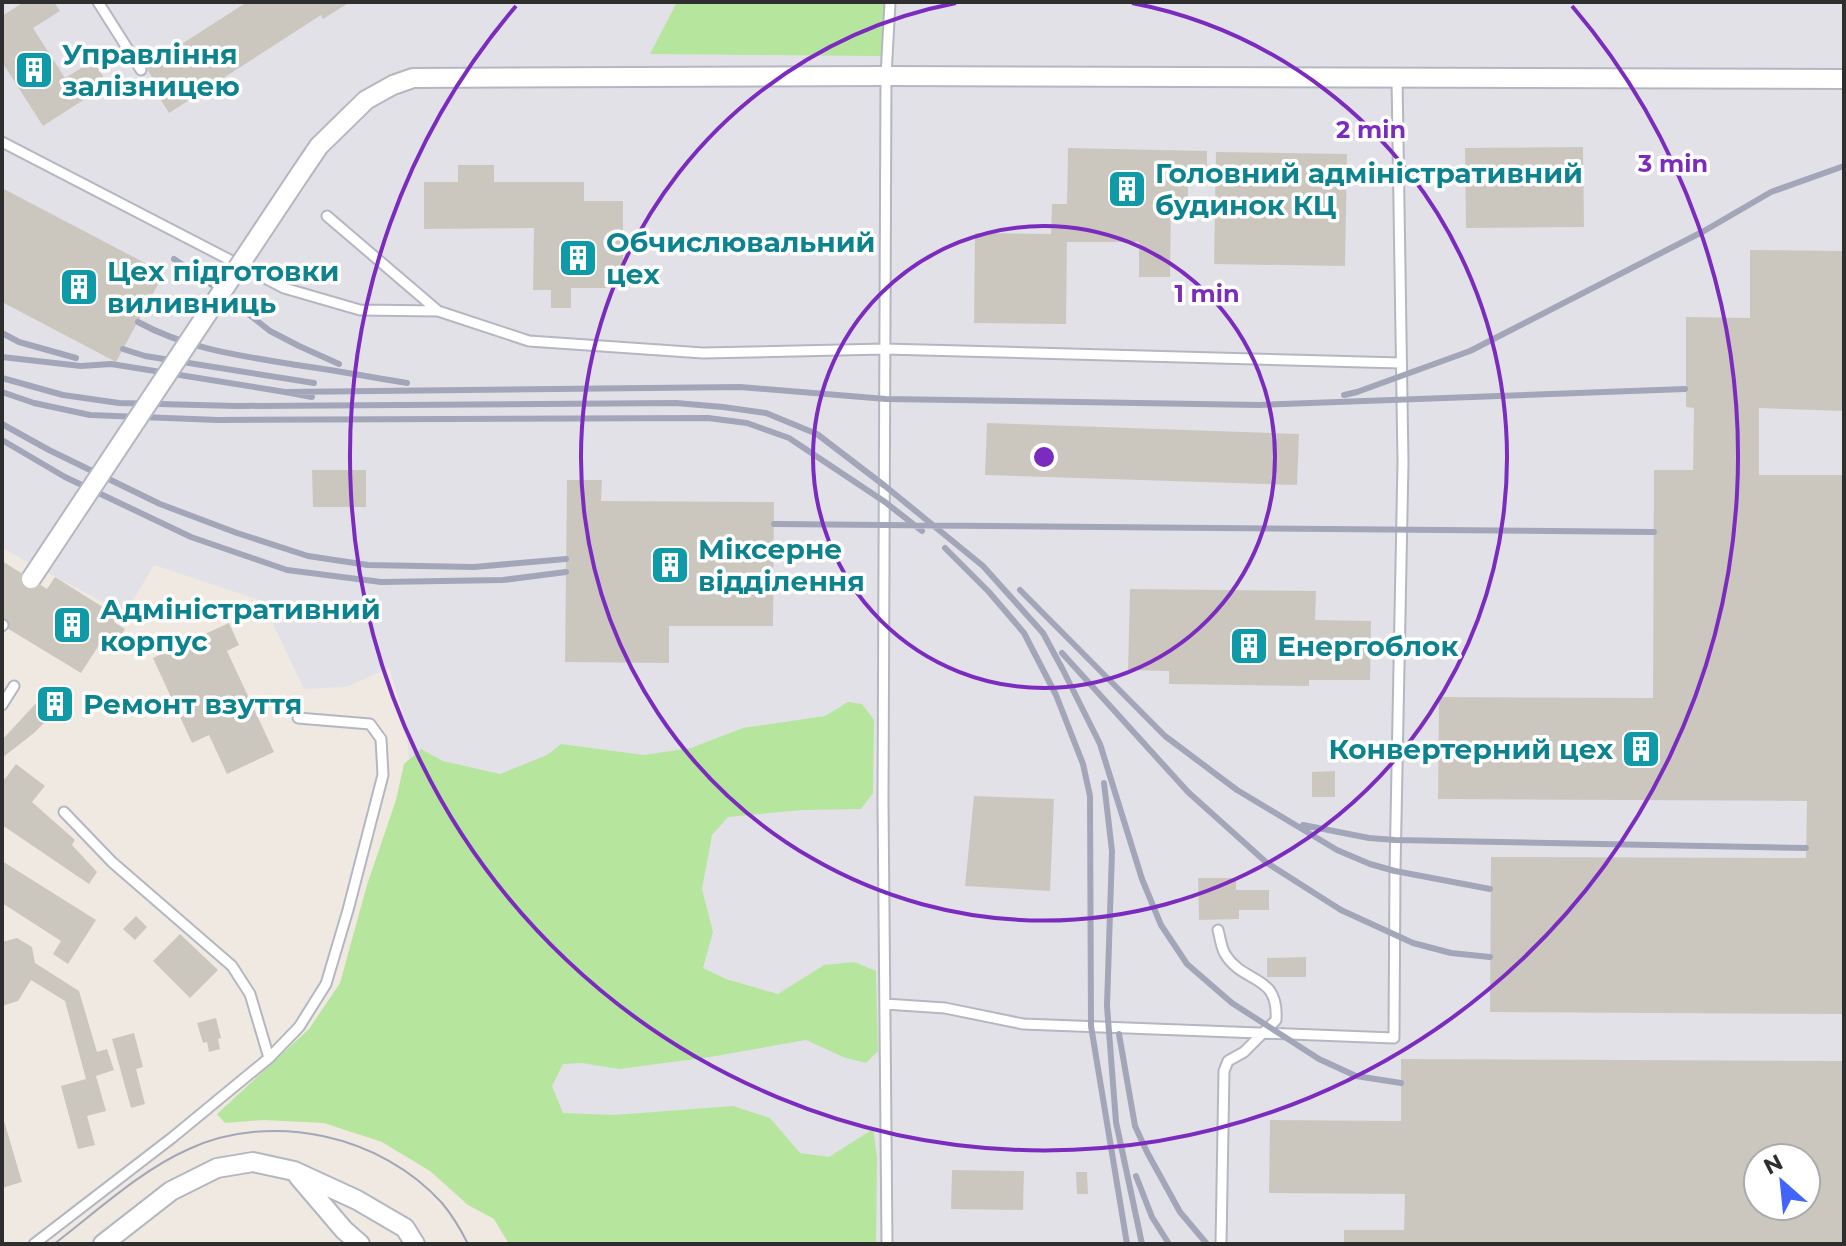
<svg xmlns="http://www.w3.org/2000/svg" width="1846" height="1246" font-family="Montserrat,sans-serif">
<style>
.industrial{fill:#e3e1e8;fill-rule:evenodd}
.green{fill:#b6e59e}
.building{fill:#cbc7bf;fill-rule:evenodd}
.lines{fill:none;stroke-linecap:round;stroke-linejoin:round}
.service-casing{stroke:#b4b7c1;stroke-width:13}
.minor-casing{stroke:#b4b7c1;stroke-width:22}
.service{stroke:#fff;stroke-width:9}
.minor{stroke:#fff;stroke-width:18}
.tram{stroke:#a3a6b8;stroke-width:2}
.rail{stroke:#a3a6b8;stroke-width:6}
.minor-bridge-casing{stroke:#b4b7c1;stroke-width:22;stroke-linecap:butt}
.minor-bridge{stroke:#fff;stroke-width:18}
.ring{fill:none;stroke:#7b2cbf;stroke-width:4}
.labels{text-anchor:middle;dominant-baseline:central;stroke-width:7;stroke-linejoin:round;paint-order:stroke}
.culture-label{font-size:28px;font-weight:bold;fill:#0d838f;stroke:#fff;text-anchor:start}
.centre{fill:#7b2cbf;stroke:#fff;stroke-width:4}
.ring-label{font-size:24px;text-anchor:middle;font-weight:bold;fill:#7b2cbf;stroke:#fff;stroke-width:7;stroke-linejoin:round;paint-order:stroke}
</style>
<rect width="100%" height="100%" fill="#efe9e1"/>
<path class="industrial" d="M2 2H1844V1244H571L410 774 406 722 389 668 346 687 304 689 262 601 154 565 125 614 2 548ZM1758 1158H1806V1206H1758Z"/>
<path class="green" d="M677 2H884L882 56 650 54Z
M848 702 862 704 874 720 873 793 861 809 803 810 728 817 712 835 702 889 713 932 703 968 726 979 778 994 824 965 854 962 876 971 878 1051 866 1063 843 1057 806 1040 710 1057 619 1069 582 1063 563 1064 552 1086 563 1113 614 1115 733 1106 770 1118 800 1153 829 1157 873 1129 877 1157 876 1244H509L494 1219 468 1205 430 1171 382 1142 324 1123 263 1120 225 1123 217 1114 309 1029 340 983 367 885 396 800 404 764 421 749 443 761 500 774 547 755 561 744 644 755 691 748 743 728 825 716Z"/>
<path class="building" d="M24 2H54L60 11 33 28 65 78 93 61 108 84 43 126 2 62V16Z
M247 2H350L323 19 321 15 169 113 152 86 156 84 146 67Z
M1583 147 1584 227 1466 228 1465 148Z
M1068 148 1207 151V173H1188V205H1171L1170 277H1139V242H1067L1066 324 974 323 975 233 1051 234 1052 204H1067Z
M1216 152 1347 154 1345 266 1214 264Z
M458 165H494V182H584V201H623V288H571V308H551V290H533L534 228 424 229V182H458Z
M2 188 164 273 116 362 2 302Z
M1750 250 1844 251V411L1759 408V475H1844V1014L1490 1012 1491 857 1806 858 1807 801 1438 799 1439 697 1653 698 1654 470H1693L1694 408 1686 407V317L1750 318Z
M987 423 1299 434 1297 485 985 475Z
M312 470H366V507H313Z
M567 480H602L601 501 774 502 773 626H669V663L565 662Z
M2 561 47 589 55 577 117 616 114 622 125 629 110 652 99 645 81 673 2 625Z
M1130 589 1316 591 1315 620 1371 621 1370 680H1309V686L1169 684V671L1128 670Z
M229 623 239 645 227 651 274 752 227 774 209 735 192 743 153 658Z
M60 697 64 702 50 712 52 715 34 733 2 758V740L38 701 45 707Z
M16 764 45 786 32 802 75 840 72 845 97 872 89 884 2 825V777L5 779Z
M1335 771V797H1312V772Z
M974 796 1054 799 1050 891 965 886Z
M2 861 96 920 68 964 53 954 61 941 2 903Z
M1198 878H1236V890H1269V910H1239V919L1199 920Z
M136 916 147 927 135 940 123 929Z
M180 934 218 970 190 998 153 961Z
M17 938 32 947 35 963 79 991 97 1052 107 1049 114 1070 96 1076 106 1111 87 1116 95 1145 78 1149 61 1086 86 1079 65 1001 31 980 18 1001 2 1006V942Z
M1306 957V977H1267V958Z
M216 1018 221 1038 218 1039 220 1049 209 1052 207 1042 203 1043 197 1023Z
M134 1033 143 1067 136 1069 145 1104 131 1108 112 1039Z
M1401 1059 1844 1061V1244H1344V1230H1404L1405 1194 1269 1193 1270 1120 1401 1121ZM1758 1158H1806V1206H1758Z
M2 1114 22 1182 2 1188Z
M952 1170 1024 1171 1023 1210 951 1209Z
M1076 1172H1087L1088 1194H1077Z"/>
<g class="lines">
<defs>
<path id="service" d="M98 2 141 70
M2 142 284 288 360 310 438 311
M327 216 438 311 529 341 703 353 885 349 1401 363
M2 626 3 625
M2 705 14 686
M64 812 112 862 232 966 250 994 269 1058
M1218 930C1220 937 1221 947 1225 954 1244 985 1279 973 1276 1020L1244 1052 1228 1061 1224 1071 1221 1244
M885 1004 945 1008 1023 1024 1394 1038 1395 871 1403 462 1397 78
M34 1244 173 1137 269 1058 299 1027 326 984 348 910 383 775 381 739 370 724 298 718
M887 1244 883 801 886 76 890 2"/>
<path id="minor" d="M300 174 319 146 366 100 393 85 413 78 886 76 1844 79
M298 1176 344 1230 360 1244
M103 1244 171 1191 217 1168 253 1162 294 1171 357 1200 405 1228 415 1244"/>
</defs>
<use href="#service" class="service-casing"/>
<use href="#minor" class="minor-casing"/>
<use href="#service" class="service"/>
<use href="#minor" class="minor"/>
<path class="tram" d="M54 1244C96 1212 141 1170 189 1149 272 1111 381 1135 442 1203 452 1215 461 1230 468 1244"/>
<path class="rail" d="M174 259 208 282 270 331 299 346 339 364
M138 322C187 349 242 356 297 365 334 370 370 377 407 383
M2 333 19 342 76 358
M123 349 145 356 314 383
M2 357 81 366 111 364 285 392
M2 378 63 395 119 403 237 406 676 403 723 407 766 413 817 434 885 486 983 566 1043 633 1063 670 1100 744 1142 879 1161 925 1187 964 1232 1003 1319 1059 1356 1076 1401 1083
M2 392 34 403 90 415 218 420 708 418 747 423 789 438 885 502 922 531
M1344 395 1357 392 1470 351 1704 231 1771 192 1844 166
M312 397 285 392 740 387 886 399 1259 405 1685 389
M2 424 49 450 160 504 237 533 308 556 368 565 474 567 566 559
M2 440 65 477 191 537 287 570 381 582 503 580 566 572
M774 524 1654 532
M945 548 989 592 1024 633 1056 695 1083 764 1090 796 1091 1026 1127 1244
M1020 590 1165 736 1237 790 1337 850 1370 864 1395 871 1490 889
M1062 653 1188 792 1267 863 1341 910 1413 943 1451 953 1490 957
M1104 783 1112 851 1107 1006 1116 1122 1142 1244
M1303 825 1369 838 1395 840 1806 848
M1119 1034 1135 1126 1147 1152 1180 1212 1207 1244
M1136 1176 1152 1217 1169 1244"/>
<defs>
<path id="minor-bridge" d="M31 579 300 174"/>
</defs>
<use href="#minor-bridge" class="minor-bridge-casing"/>
<use href="#minor-bridge" class="minor-bridge"/>
</g>
<g class="ring">
<circle cx="1044" cy="457" r="231"/>
<path d="M1132 3A463 463 0 1 1 956 3"/>
<path d="M1572 6A694 694 0 1 1 516 6"/>
</g>
<defs>
<symbol id="building-square" viewBox="-11 -11 22 22"><rect x="-9" y="-9" width="18" height="18" rx="4" fill="#0f9aa8" stroke="#fff"/><path d="M-4-6H4V6H1V3H-1V6H-4ZM-2.5-4.3h1.7v1.8h-1.7ZM.8-4.3h1.7v1.8H.8ZM-2.5-1h1.7V.8h-1.7ZM.8-1h1.7V.8H.8Z" fill="#fff"/></symbol>
</defs>
<g fill-rule="evenodd">
<use href="#building-square" x="12" y="48" width="44" height="44"/>
<use href="#building-square" x="1105" y="167" width="44" height="44"/>
<use href="#building-square" x="556" y="236" width="44" height="44"/>
<use href="#building-square" x="57" y="265" width="44" height="44"/>
<use href="#building-square" x="648" y="543" width="44" height="44"/>
<use href="#building-square" x="50" y="603" width="44" height="44"/>
<use href="#building-square" x="1227" y="624" width="44" height="44"/>
<use href="#building-square" x="33" y="682" width="44" height="44"/>
<use href="#building-square" x="1619" y="727" width="44" height="44"/>
</g>
<g class="labels">
<g class="culture-label">
<text x="62" y="54">Управління<tspan x="62" dy="32">залізницею</tspan></text>
<text x="1155" y="173">Головний адміністративний<tspan x="1155" dy="32">будинок КЦ</tspan></text>
<text x="606" y="242">Обчислювальний<tspan x="606" dy="32">цех</tspan></text>
<text x="107" y="271">Цех підготовки<tspan x="107" dy="32">виливниць</tspan></text>
<text x="698" y="549">Міксерне<tspan x="698" dy="32">відділення</tspan></text>
<text x="100" y="609">Адміністративний<tspan x="100" dy="32">корпус</tspan></text>
<text x="1277" y="646">Енергоблок</text>
<text x="83" y="704">Ремонт взуття</text>
<text x="1613" y="749" text-anchor="end">Конвертерний цех</text>
</g>
</g>
<circle cx="1044" cy="457" r="12" class="centre"/>
<g class="ring-label">
<text x="1371" y="138">2 min</text>
<text x="1673" y="172">3 min</text>
<text x="1207" y="302">1 min</text>
</g>
<rect width="1846" height="1246" fill="none" stroke="#2e2e2e" stroke-width="8"/>
<g transform="translate(1782 1182) rotate(333)"><circle r="38" fill="#ffffff" stroke="#ababab" stroke-width="2"/>
<path d="M0-6L14 30L0 20L-14 30Z" fill="#4264fb"/>
<text y="-12" font-size="22" font-weight="bold" text-anchor="middle" fill="#2e2e2e">N</text>
</g>
</svg>
